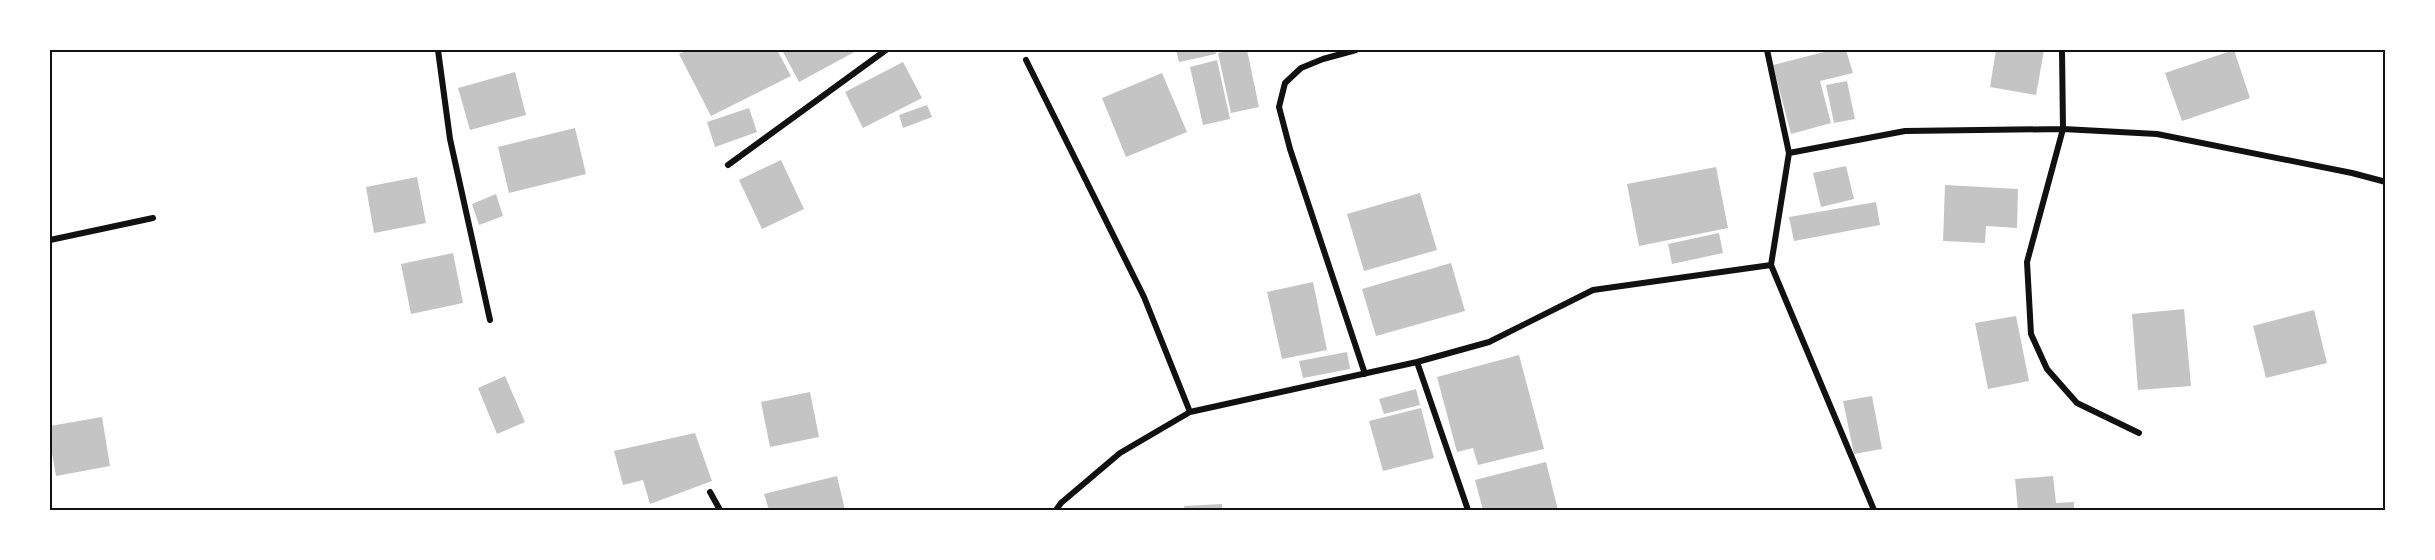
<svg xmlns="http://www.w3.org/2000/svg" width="2435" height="560" font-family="'Public Sans',sans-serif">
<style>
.building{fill:#c4c4c4}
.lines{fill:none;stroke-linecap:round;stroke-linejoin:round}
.minor{stroke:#111;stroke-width:6}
.neatline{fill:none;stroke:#111;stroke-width:2}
</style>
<rect width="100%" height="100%" fill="#fff"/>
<path class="building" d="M688 50H777L791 76 711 116 679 54Z
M782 50H858L799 82Z
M1176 50H1215L1216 54 1179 62Z
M1233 50H1247L1259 107 1231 113 1218 53Z
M1832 50H1846L1853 73 1820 81 1831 123 1791 134 1773 65Z
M1996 50H2044L2036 95 1990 87Z
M2234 50 2250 98 2182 121 2165 73Z
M1217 60 1230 119 1203 125 1190 67Z
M903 62 922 98 863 128 845 92Z
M515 72 526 115 470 130 458 88Z
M1162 73 1187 132 1126 157 1102 98Z
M1847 81 1855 119 1834 123 1826 85Z
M927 105 932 117 903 128 899 115Z
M749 108 757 132 715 147 707 122Z
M575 128 586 174 509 193 498 147Z
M781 160 804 209 762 229 739 180Z
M1846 166 1854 199 1821 207 1813 173Z
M1716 167 1728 228 1639 246 1627 184Z
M417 177 426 223 374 233 366 187Z
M1945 185 2018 189 2017 228 1986 226 1985 243 1943 241Z
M1420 193 1437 250 1364 271 1347 214Z
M496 194 503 216 479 225 472 204Z
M1876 202 1880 225 1794 241 1789 217Z
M1719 233 1723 253 1672 264 1668 244Z
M453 253 463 303 411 314 401 264Z
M1451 263 1465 311 1376 336 1362 289Z
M1313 282 1327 350 1282 359 1267 292Z
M2184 309 2191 386 2138 390 2132 314Z
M2314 310 2327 363 2266 378 2253 326Z
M2016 316 2029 381 1988 389 1975 323Z
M1347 352 1350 369 1303 378 1299 361Z
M1519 355 1544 449 1478 465 1473 448 1457 452 1437 377Z
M505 376 525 422 497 434 478 388Z
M1416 389 1420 405 1384 414 1379 399Z
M810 392 819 437 770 447 761 402Z
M1872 396 1882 449 1854 454 1843 401Z
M1421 408 1434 458 1383 471 1369 421Z
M102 417 110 466 56 476 50 442V426Z
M695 433 712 481 650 504 643 480 623 485 614 451Z
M1546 462 1558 510H1483L1475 480Z
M837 476 845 510H769L764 494Z
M2053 476 2056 503 2074 502V510H2018L2015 479Z
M1222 504V510H1185L1184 506Z"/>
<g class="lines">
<path class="minor" d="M438 50 450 139 490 320
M1356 50 1323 59 1301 68 1285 83 1279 107 1290 149 1365 374
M2062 50 2063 129 2027 262 2031 334 2047 369 2077 403 2139 433
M1026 60 1144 297 1190 412
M1789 153 1905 131 2063 129 2157 134 2352 173 2386 182
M728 165 886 50
M50 240 153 218
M1771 265 1874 510
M1417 362 1468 510
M710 492 720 510
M1056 510 1061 503 1120 453 1190 412 1417 362 1489 342 1593 290 1771 265 1789 153 1767 50"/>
</g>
<rect width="2435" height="560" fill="none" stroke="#ffffff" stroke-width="102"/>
<rect x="51" y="51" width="2333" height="458" class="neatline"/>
</svg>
